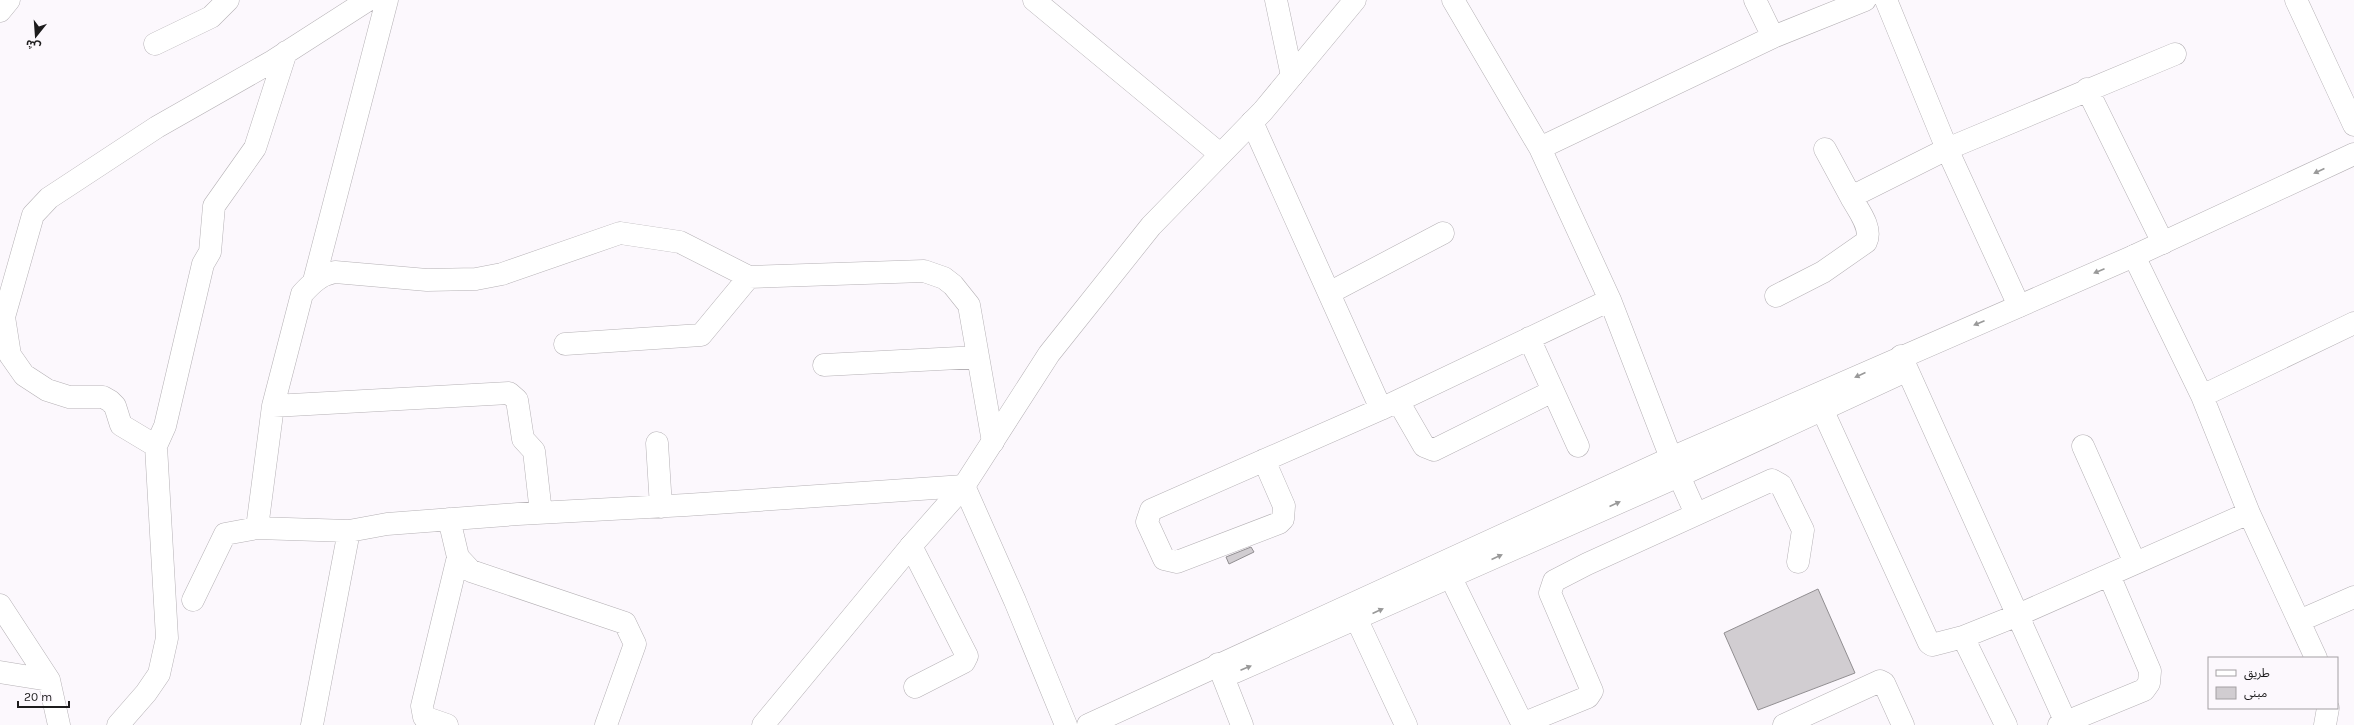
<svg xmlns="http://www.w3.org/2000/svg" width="2354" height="725" font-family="Karla,'Noto Sans Arabic',sans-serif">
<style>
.building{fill:#d1cdd1;stroke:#918e91}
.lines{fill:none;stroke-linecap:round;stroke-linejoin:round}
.minor-casing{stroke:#b5b1b5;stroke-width:23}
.major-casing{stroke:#b5b1b5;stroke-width:23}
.minor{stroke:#fff;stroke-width:22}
.major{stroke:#fff;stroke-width:22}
.oneway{fill:#999}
</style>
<rect width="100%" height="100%" fill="#fcf8fd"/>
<path class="building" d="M1251 547 1254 552 1229 564 1226 557Z
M1818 589 1855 673 1758 710 1724 633Z"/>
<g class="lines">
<defs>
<path id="minor" d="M1034 0 1220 154
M1276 0 1292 76
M1453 0 1540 148 1610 300 1671 458 1696 514
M1755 0 1773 37
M1886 0 1947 149 2019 306
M2296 0 2354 125
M0 11 9 0
M155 44 211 17 228 0
M2087 89 2163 243
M1252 122 1381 409
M1540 148 1773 37 1865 0
M1825 149 1851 197
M2134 256 2202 396 2249 513 2316 658
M314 281 387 0
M1329 293 1443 233
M1776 296 1823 272 1866 242C1873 228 1858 210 1851 197L1947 149 2175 54
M1529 338 1578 446
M565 344 701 335 749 277
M1901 356 2067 725
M824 365 978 357
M2202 396 2354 323
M1398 401 1424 446 1434 450 1553 391
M273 406 509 393 517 400 523 439 534 451 541 513
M1822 409 1929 643 1932 645 1963 637 2018 615 2249 513
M993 442 969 305 953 285 944 278 924 271 749 277 680 242 620 233 502 274 476 279 427 280 335 272C320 275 312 283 302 294L273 406 257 528 349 531 387 524 518 514 686 505 964 486 1015 601 1066 725
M657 443 661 507
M156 446 165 426 203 264 210 252 214 206 255 148 286 52
M2083 446 2135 563
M1264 460 1284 506 1283 519 1279 523 1177 562 1164 559 1147 522 1151 510 1381 409 1610 300
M449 519 458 557 471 571 625 623 635 644 606 725
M911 546 967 656 964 662 915 687
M1451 578 1523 725
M193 600 225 534 257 528
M0 605 49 680 59 725
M1357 620 1406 725
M2299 621 2354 597
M1963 637 2006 725
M1218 664 1242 725
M0 672 49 680
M1522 724 1588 697 1592 691 1550 593 1554 581 1587 564 1772 480 1781 485 1803 530 1798 562
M118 725 146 693 159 674 167 638 156 446 121 425 115 406 110 401 103 397H69L47 390 24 375 10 355 4 317 33 215 49 198 157 127 273 61 368 0
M312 725 349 531
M447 725 424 717 422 706 458 557
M1784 725 1880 681 1884 683 1903 725
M2059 725 2144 690 2149 683 2150 671 2109 575
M2325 725 2328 708"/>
<path id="major" d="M1235 672 1679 476 1897 375
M763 725 911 546 964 486 1049 354 1151 226 1263 111 1355 0
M1088 725 1671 458 2134 256 2354 154"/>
</defs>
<use href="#minor" class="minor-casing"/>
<use href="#major" class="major-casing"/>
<use href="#minor" class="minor"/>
<use href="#major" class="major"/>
</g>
<defs><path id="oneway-solid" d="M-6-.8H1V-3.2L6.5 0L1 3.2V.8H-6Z"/></defs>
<g class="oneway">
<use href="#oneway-solid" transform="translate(2319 171) rotate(155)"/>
<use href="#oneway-solid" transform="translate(2099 271) rotate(157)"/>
<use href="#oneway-solid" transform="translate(1979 323) rotate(157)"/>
<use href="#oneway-solid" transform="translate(1860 375) rotate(156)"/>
<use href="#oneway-solid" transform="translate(1615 504) rotate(-24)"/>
<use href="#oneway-solid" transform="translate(1497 557) rotate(-24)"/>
<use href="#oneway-solid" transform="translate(1378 611) rotate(-24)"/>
<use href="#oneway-solid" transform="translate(1246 668) rotate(-23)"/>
</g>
<rect x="2208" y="657" width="130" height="52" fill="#fcf8fd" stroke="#a3a0a3"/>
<rect x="2216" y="670" width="20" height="6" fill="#ffffff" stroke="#a3a0a3"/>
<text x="2244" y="677" font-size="12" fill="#1d1c1d">طريق</text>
<rect x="2216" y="687" width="20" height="12" fill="#d1cdd1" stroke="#a3a0a3"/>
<text x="2244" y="697" font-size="12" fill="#1d1c1d">مبنى</text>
<g transform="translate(36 36) rotate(197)" stroke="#fcf8fd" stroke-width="3" paint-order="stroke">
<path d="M0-3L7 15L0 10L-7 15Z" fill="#1d1c1d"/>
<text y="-6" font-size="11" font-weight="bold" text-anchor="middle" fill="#1d1c1d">ش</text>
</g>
<path d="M18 701v6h51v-6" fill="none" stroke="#1d1c1d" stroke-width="2"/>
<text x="24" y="701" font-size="12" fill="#1d1c1d" stroke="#fcf8fd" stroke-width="3" paint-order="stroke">20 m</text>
</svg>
